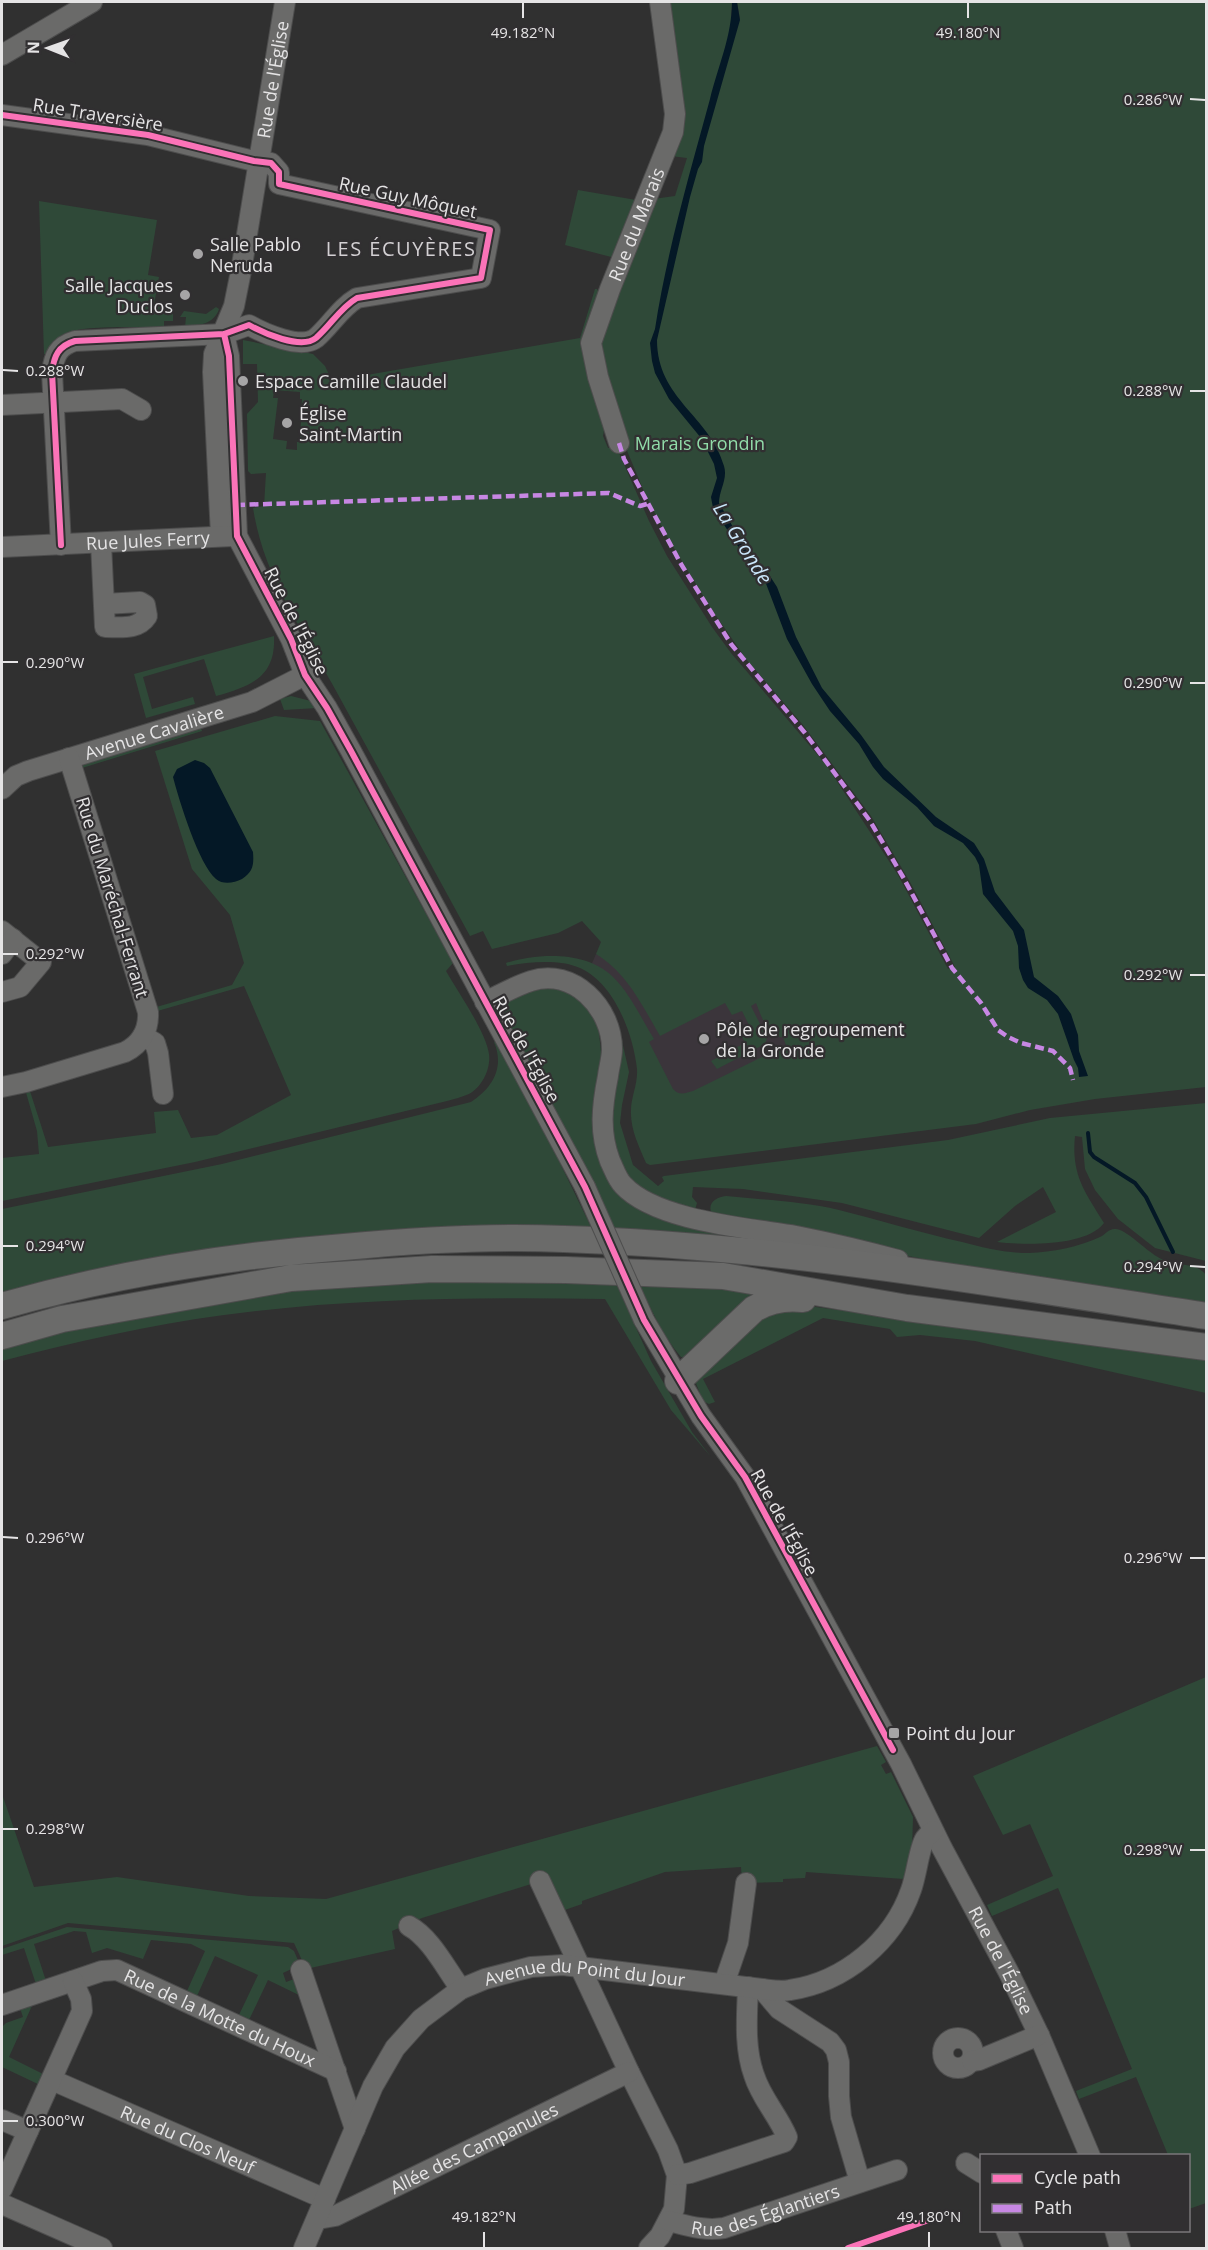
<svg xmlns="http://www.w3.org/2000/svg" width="1208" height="2250" font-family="'Open Sans',sans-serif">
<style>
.built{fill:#3b353b}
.green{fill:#2f4938;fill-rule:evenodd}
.water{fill:#041826}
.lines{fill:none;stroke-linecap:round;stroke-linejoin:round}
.stream{stroke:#041826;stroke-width:4}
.minor-casing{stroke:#4d4d4d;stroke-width:22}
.major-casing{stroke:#4d4d4d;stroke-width:28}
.minor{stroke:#6a6a69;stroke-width:20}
.major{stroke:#6b6b6a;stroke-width:26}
.minor-bridge-casing{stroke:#4d4d4d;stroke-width:22;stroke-linecap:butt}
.minor-bridge{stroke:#6a6a69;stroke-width:20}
.quiet{stroke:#c787e3;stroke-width:4.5;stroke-dasharray:9 4.5;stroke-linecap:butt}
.cycleway-casing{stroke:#312f31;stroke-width:10}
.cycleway{stroke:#fb73b8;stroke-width:6}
.ticks{fill:none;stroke:#e5e4e5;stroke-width:2}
.poi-dot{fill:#a6a5a6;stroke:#312f31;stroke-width:2}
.labels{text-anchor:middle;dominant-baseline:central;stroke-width:4.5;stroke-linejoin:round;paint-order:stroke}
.street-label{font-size:18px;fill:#e5e4e5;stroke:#312f31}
.poi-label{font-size:18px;fill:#e5e4e5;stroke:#312f31;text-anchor:start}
.park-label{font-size:18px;fill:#91dca9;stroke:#312f31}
.neighbourhood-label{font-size:20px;letter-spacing:1.5px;fill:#d3d0d3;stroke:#312f31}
.water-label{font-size:20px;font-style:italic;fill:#cae7fb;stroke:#312f31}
.ticks-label{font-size:15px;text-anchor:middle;fill:#e5e4e5;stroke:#312f31;stroke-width:4.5;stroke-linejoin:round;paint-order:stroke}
</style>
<rect width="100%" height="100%" fill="#303030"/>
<path class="built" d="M596 954 759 966 800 1047 683 1107 622 1006 590 968Z"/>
<path class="green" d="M669 2H732L731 20 740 19 737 2H1206V1087L1095 1099 1030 1110 976 1124 650 1165 646 1163C639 1146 630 1129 631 1110 631 1097 638 1084 637 1069 633 1034 615 984 580 968 559 959 530 962 507 966L506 963C538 953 586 951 612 976 630 993 641 1018 654 1039L649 1042 673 1089C679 1096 686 1093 693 1091L786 1045 783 1037C768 1039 761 1015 756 1003L751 1006 767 1038 765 1044 717 1069 711 1061 745 1043 739 1031 749 1025 742 1011 732 1015 725 1003 660 1036C642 1005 627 973 596 954L601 942 582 921 558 933 492 949 483 931 470 936C425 854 380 771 335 689 302 628 264 578 253 508L264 506 266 473 251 474 248 471 247 414 258 402 257 364H243V340L313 354 325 366 332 381 580 338 595 289H597L600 295 591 331 605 425 603 436 608 448 616 446 649 521 667 556 712 627 731 653 827 766 898 875 948 969 955 967 910 882 871 816 803 725 746 659 710 607 666 535 645 494 623 441 595 349 653 199 675 196 687 158 671 156 674 31H669ZM274 390 300 392V399H302L300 442H297V450L286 449 287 441 273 439 278 398H273Z
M578 190 642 201 619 259 565 245Z
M39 201 157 220 148 275 159 277 154 305 171 308 173 310V321H164V327C140 328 80 324 62 335 55 340 52 348 49 355L44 354Z
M216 307 219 309C214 324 200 325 185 327L186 317H180L184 311 206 314Z
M274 636C276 678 250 686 216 696L204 659 143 677 152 709 193 697 195 704 146 718 134 674Z
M291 696 311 701 317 708 284 710 280 699Z
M275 716 320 721 453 963 446 971C458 992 486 1032 489 1054 491 1069 482 1087 469 1094 462 1097 454 1099 447 1101L195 1162 2 1201V1158L39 1154 37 1131 25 1089 29 1088 48 1147 156 1133 154 1112 178 1110 191 1138 217 1135 291 1095 244 986 154 1012 153 1008 232 985 244 963 230 915 192 869 155 751Z
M200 725 202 731 82 768 85 761Z
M553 987C575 993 588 1005 598 1025L617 1191 642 1212 659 1219 809 1245 615 1230 504 1015C506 987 531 988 553 987Z
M622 1041 629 1072 622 1105 620 1123 633 1165 658 1186 664 1181 662 1177 664 1176 948 1140 1050 1118 1206 1103V1261L1155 1248 1118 1219 1095 1190 1085 1169 1082 1137 1075 1136C1071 1175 1085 1192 1104 1223 1086 1247 1024 1245 997 1242L1056 1212 1043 1187 1015 1206 979 1238 842 1203 743 1189 693 1187 692 1197 697 1203 695 1210 656 1201 626 1175 609 1131 617 1042Z
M494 1042H496L559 1161 591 1227 473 1225 318 1236 195 1252 2 1294V1209L222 1164 471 1102C492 1088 505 1068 494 1042Z
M726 1196C764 1200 802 1201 839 1210 880 1220 921 1233 962 1242 984 1248 1006 1253 1029 1253 1052 1252 1079 1247 1100 1237 1106 1234 1109 1228 1116 1229 1129 1230 1150 1257 1169 1262 1182 1266 1197 1263 1206 1275V1307L1035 1281 888 1252 714 1215 711 1212C708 1202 717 1197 726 1196Z
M411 1277H613L651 1361 692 1432 711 1457 671 1410 605 1299C478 1297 350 1298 224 1315 149 1325 74 1342 2 1361V1349L32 1335 225 1297Z
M639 1283 773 1291 688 1358 681 1357C662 1335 651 1309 639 1283Z
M793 1304 1206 1358V1393L975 1341 920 1335 897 1337 890 1329 823 1318 703 1379 715 1402 709 1404 703 1401 695 1381 749 1320Z
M1206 1677V2203L1189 2209 1188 2156 1168 2155 1136 2077 1079 2099 1076 2091 1132 2069 1058 1888 992 1916 987 1905 1053 1876 1030 1824 1003 1835 973 1776Z
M877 1746 886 1762 881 1765 886 1774 891 1772 913 1817 912 1850 904 1879 806 1872 805 1878 783 1879V1882L742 1883 741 1867 665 1872 582 1901V1904L559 1912 544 1880 422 1918 392 1931 395 1949 306 1969 294 1943 68 1923 2 1946V1794L34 1887 117 1877 249 1896 326 1899Z
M67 1927 288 1947 294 1951 300 1965 283 1973 286 1982 297 1978 303 1997 268 1980 248 2022 238 2017 258 1975 215 1956 197 1996 187 1991 205 1951 191 1944 151 1940 143 1959 107 1948 92 1953 86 1932 74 1931 34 1944 46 1981 36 1984 24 1948 2 1955V1949Z
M35 1999 9 2057 45 2075 40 2085 2 2067V2027L6 2023 23 2017 19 2005Z"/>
<path class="water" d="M732 2H737L740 20 704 146 702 162 698 169 690 197 657 340C657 399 710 416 724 466 728 479 719 490 719 503L747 551 768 573 777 587 796 637 822 688 861 735 884 767 936 817 974 843 984 859 995 892 1024 930 1034 977 1058 996 1071 1014 1078 1035 1079 1051 1088 1076 1079 1077 1078 1068 1074 1060 1058 1014 1047 1000 1028 988 1023 980 1019 968 1018 946 1013 931 983 894 979 865 975 857 963 843 934 826 917 807 883 779 873 767 859 744 830 711 812 684 787 639 765 581 747 560 713 508 711 497 717 478 714 464 701 438 669 399 655 373 652 361 650 343 655 329C667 251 689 176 710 99 718 66 732 36 732 2Z
M195 760 204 763 210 768 253 852C254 865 253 872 242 879 234 883 223 885 216 879 199 865 179 800 173 777L177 769Z"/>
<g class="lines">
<path class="stream" d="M1088 1133 1090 1152 1094 1157 1135 1183 1146 1197 1173 1252"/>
<defs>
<g id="minor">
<path d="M2 55 92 2"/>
<path d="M2 115 148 135 254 161 271 163 279 172V184L490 230 481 278 357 298C340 308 331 325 316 338 301 350 263 333 249 325L224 334 75 341C58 346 54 356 52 372L61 545"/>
<path d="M224 334 229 356 237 536 291 639 305 675 327 708 351 751 585 1187"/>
<path d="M2 405 122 399 141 410"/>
<path id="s1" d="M619 443 598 377 591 343 610 289 673 132 675 114 660 2"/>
<path id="s2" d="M221 536 213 372 214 354 234 306 241 271 285 2"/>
<path d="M101 543 105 627C121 627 138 630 147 616L145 605 140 602 104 604"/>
<path id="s3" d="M2 547 233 536"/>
<path id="s4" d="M2 789 16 776 28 771 252 702 305 675"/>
<path d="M2 931 41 962 20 987 2 992"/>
<path d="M2 954 13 939"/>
<path d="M485 1002C500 995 515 986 531 981 573 967 612 1008 612 1049 612 1058 609 1067 608 1076 602 1106 599 1132 610 1161 614 1169 617 1179 623 1185 656 1221 749 1228 796 1236 831 1243 865 1251 898 1260"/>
<path d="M143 1036 155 1043 158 1053 163 1094"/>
<path d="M2 1087 26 1082 125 1052C141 1044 149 1030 148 1012L69 758"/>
<path id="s5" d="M644 1320 701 1416 745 1477 901 1764 942 1848 1009 1973 1039 2035 1090 2156"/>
<path d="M540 1881 629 2072 668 2150 677 2175 674 2209 660 2236 649 2248"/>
<path d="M409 1926C431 1938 446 1969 461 1989"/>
<path d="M301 1970 355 2129"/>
<path d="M724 1984 738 1943 746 1883"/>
<path d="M762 1989 779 2009 830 2042 836 2050 839 2062V2096L841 2117 860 2182"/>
<path id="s6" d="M2 2005 102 1971 117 1970 336 2071"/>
<circle cx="958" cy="2053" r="15"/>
<path d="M972 2061 979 2060 1039 2035"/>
<path id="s7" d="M52 2080 325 2199"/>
<path d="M2 2120 28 2131"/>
<path d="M966 2163 982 2173"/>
<path d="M677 2175 690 2173 784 2142 787 2137C778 2115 761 2098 754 2075 744 2047 747 2016 748 1987"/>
<path d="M2 2189 82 2011 81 1999 73 1981"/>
<path d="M2 2204 102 2248"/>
<path id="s8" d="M318 2219 335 2216 629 2072"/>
<path id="s9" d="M669 2221C689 2226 704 2231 724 2228L897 2170"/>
<path d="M1006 2230 1013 2248"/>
<path d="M1115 2230 1120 2248"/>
<path id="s10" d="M304 2248 373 2086 395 2048 421 2019 461 1989 485 1979 531 1967 563 1965 762 1989C771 1990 781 1992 790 1990 844 1982 893 1942 911 1890 916 1877 919 1850 924 1841 925 1837 930 1834 933 1831"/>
</g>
<path id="major" d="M2 1306C114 1274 228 1256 344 1247 417 1240 491 1236 564 1239 780 1246 994 1283 1206 1316
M2 1336 62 1319 291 1278 432 1269 566 1270 723 1276 907 1308 1206 1347
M678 1381 754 1309C769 1300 785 1297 803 1299"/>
</defs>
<use href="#minor" class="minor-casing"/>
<use href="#major" class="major-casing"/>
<use href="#minor" class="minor"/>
<use href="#major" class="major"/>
<defs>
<path id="minor-bridge" d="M585 1187 644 1320"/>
</defs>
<use href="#minor-bridge" class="minor-bridge-casing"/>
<use href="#minor-bridge" class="minor-bridge"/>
<path class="quiet" d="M619 443 624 459 681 564 731 644 805 733 870 821 903 877 952 968 981 1003 998 1030 1008 1037 1021 1043 1053 1051 1070 1068 1073 1080
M236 505 609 493 640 506 647 504"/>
<defs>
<path id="cycleway" d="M2 115 148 135 254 161 271 163 279 172V184L490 230 481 278 357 298C340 308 331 325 316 338 301 350 263 333 249 325L224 334 75 341C58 346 54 356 52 372L61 545
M224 334 229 356 237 536 291 639 305 675 327 708 351 751 585 1187 644 1320 701 1416 745 1477 893 1750
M848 2248 929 2220"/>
</defs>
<use href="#cycleway" class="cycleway-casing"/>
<use href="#cycleway" class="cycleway"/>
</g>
<path class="ticks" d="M523 18V3M968 18V3M1190 99 1205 100M3 370 18 371M1190 391H1205M3 662H18M1190 683H1205M3 954H18M1190 975H1205M3 1246H18M1190 1266 1205 1267M3 1537 18 1538M1190 1558H1205M3 1829H18M1190 1850H1205M3 2121H18M484 2247V2232M929 2247V2232"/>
<g class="poi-dot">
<circle cx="198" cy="254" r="6"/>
<circle cx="185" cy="295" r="6"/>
<circle cx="243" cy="381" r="6"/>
<circle cx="287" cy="423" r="6"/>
<circle cx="704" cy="1039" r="6"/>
<rect x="888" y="1727" width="12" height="12" rx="3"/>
</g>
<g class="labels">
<g class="street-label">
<text stroke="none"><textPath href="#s2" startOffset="464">Rue de l'Église</textPath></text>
<text transform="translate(98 114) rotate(9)">Rue Traversière</text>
<text transform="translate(408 197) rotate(12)">Rue Guy Môquet</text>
<text stroke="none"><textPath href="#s1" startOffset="231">Rue du Marais</textPath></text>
<text stroke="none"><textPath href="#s3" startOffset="146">Rue Jules Ferry</textPath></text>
<text transform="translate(297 621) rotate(63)">Rue de l'Église</text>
<text stroke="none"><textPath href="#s4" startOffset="164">Avenue Cavalière</textPath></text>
<text transform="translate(113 897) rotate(73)">Rue du Maréchal-Ferrant</text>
<text transform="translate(527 1049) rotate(61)">Rue de l'Église</text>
<text transform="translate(785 1522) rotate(61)">Rue de l'Église</text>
<text stroke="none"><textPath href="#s5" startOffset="734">Rue de l'Église</textPath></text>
<text stroke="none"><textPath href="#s10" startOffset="436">Avenue du Point du Jour</textPath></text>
<text stroke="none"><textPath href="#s6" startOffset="234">Rue de la Motte du Houx</textPath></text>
<text stroke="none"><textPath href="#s7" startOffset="148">Rue du Clos Neuf</textPath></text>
<text stroke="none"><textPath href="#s8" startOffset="172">Allée des Campanules</textPath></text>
<text stroke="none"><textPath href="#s9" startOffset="100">Rue des Églantiers</textPath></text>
</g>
<g class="poi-label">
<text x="210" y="244">Salle Pablo<tspan x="210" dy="21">Neruda</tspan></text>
<text x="173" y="285" text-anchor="end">Salle Jacques<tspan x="173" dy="21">Duclos</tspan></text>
<text x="255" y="381">Espace Camille Claudel</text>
<text x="299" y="413">Église<tspan x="299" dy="21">Saint-Martin</tspan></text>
<text x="716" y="1029">Pôle de regroupement<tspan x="716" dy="21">de la Gronde</tspan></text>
<text x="906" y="1733">Point du Jour</text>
</g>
<g class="park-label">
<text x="700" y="443">Marais Grondin</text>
</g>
<g class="neighbourhood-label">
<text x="401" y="248">LES ÉCUYÈRES</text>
</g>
<g class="water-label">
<text transform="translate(743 543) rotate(58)">La Gronde</text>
</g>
</g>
<g class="ticks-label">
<text x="523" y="38">49.182°N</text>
<text x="968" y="38">49.180°N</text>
<text x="1153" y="105">0.286°W</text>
<text x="55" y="376">0.288°W</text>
<text x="1153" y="396">0.288°W</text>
<text x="55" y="668">0.290°W</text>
<text x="1153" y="688">0.290°W</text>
<text x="55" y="959">0.292°W</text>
<text x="1153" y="980">0.292°W</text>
<text x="55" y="1251">0.294°W</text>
<text x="1153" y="1272">0.294°W</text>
<text x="55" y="1543">0.296°W</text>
<text x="1153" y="1563">0.296°W</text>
<text x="55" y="1834">0.298°W</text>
<text x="1153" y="1855">0.298°W</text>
<text x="55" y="2126">0.300°W</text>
<text x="484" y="2222">49.182°N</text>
<text x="929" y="2222">49.180°N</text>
</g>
<rect width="1208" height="2250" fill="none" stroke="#e5e4e5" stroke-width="6"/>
<rect x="980" y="2154" width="210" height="78" fill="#312f31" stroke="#797779" stroke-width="1.5"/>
<rect x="992" y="2174" width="30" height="9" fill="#fb73b8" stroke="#797779" stroke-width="1.5"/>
<text x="1034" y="2184" font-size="18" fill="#e5e4e5">Cycle path</text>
<rect x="992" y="2204" width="30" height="9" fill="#c787e3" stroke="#797779" stroke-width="1.5"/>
<text x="1034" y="2214" font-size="18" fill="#e5e4e5">Path</text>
<g transform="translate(48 48) rotate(271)" stroke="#312f31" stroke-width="4.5" paint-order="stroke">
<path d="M0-4.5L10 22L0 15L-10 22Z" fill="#e5e4e5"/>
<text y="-9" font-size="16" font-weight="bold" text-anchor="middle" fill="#e5e4e5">N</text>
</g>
</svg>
